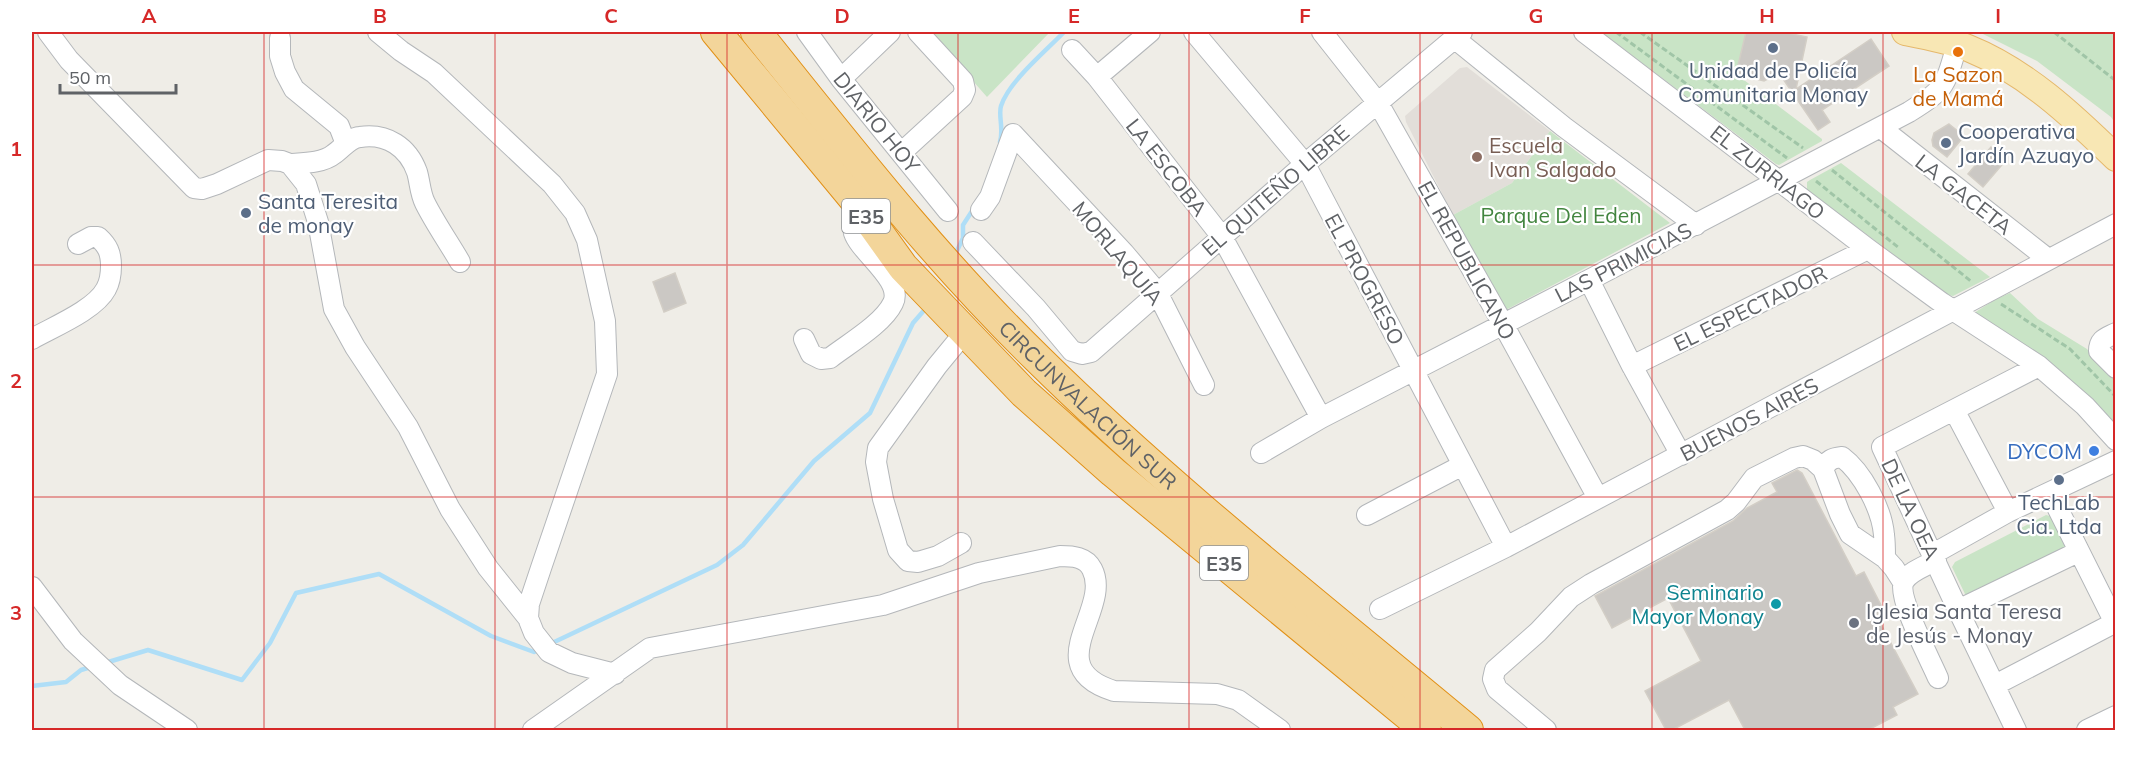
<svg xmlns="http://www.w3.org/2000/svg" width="2147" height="762" font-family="Mulish,sans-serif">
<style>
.education{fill:#e2ded9}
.green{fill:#c9e4c6}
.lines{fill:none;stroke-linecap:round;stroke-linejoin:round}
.stream{stroke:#afdef7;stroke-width:4.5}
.building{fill:#cbc8c4;stroke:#d3cec6;stroke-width:1.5}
.minor-casing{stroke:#b4b7ba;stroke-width:22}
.major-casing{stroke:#e5b86b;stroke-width:28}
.highway-casing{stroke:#e19016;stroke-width:32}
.path{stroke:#a0c5a7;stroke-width:3;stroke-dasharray:6 3;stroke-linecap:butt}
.minor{stroke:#fff;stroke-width:20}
.major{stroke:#f8e7b4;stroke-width:26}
.highway{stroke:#f3d59a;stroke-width:30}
.grid{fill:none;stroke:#d62828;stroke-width:1.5;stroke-opacity:0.55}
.service-dot{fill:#5c6f8a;stroke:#fff;stroke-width:2}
.food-dot{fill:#e8710a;stroke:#fff;stroke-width:2}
.education-dot{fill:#8d6e63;stroke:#fff;stroke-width:2}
.shop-dot{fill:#3f7fe0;stroke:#fff;stroke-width:2}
.culture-dot{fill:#0f9aa8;stroke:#fff;stroke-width:2}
.worship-dot{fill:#6b7280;stroke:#fff;stroke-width:2}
.labels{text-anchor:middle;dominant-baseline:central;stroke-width:4.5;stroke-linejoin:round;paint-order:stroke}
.shield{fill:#fff;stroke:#8f9194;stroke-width:1.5}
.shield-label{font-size:20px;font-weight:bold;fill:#5f6266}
.service-label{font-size:21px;fill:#4e5e75;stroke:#fff}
.food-label{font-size:21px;fill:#c56008;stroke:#fff}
.street-label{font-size:21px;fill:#5f6266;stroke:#fff}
.education-label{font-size:21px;fill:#785e54;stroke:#fff;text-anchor:start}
.park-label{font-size:21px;fill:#42853f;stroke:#fff}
.shop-label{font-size:21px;fill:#366cbe;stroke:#fff;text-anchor:end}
.culture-label{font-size:21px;fill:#0d838f;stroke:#fff;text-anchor:end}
.worship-label{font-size:21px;fill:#5b616d;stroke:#fff;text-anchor:start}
.neatline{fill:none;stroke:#d62828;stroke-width:2}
.grid-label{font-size:20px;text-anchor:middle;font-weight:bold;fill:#d62828}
</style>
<rect width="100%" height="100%" fill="#efede7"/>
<path class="education" d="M1467 67 1550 131 1512 183 1453 215 1406 122 1405 116 1460 68Z"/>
<path class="green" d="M930 32H1050L987 97Z
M1601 32H1746L1736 74 1822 139V141L1779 165 1776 164Z
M1979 32H2115V123L2111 117 2037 61Z
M1550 131 1670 223 1504 311 1453 215 1512 183Z
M1841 163 1990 277 1953 296 1948 295 1807 190V182L1810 180Z
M2010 293 2038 319 2087 349 2115 380V432L1974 313 1996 299Z
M2046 515 2054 517 2067 547 1969 595 1965 594 1952 567 1955 562Z"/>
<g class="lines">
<path class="stream" d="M1000 142C1004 129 998 115 1001 106 1009 81 1046 51 1064 32
M954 257 963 238V225L974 208
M550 644 717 565 743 545 814 461 870 413 913 323 927 307
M105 663 148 650 242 680 270 643 296 593 379 574 491 636 534 652 540 649
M32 686 66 682 81 670 91 667"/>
</g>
<path class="building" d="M1746 32H1783L1807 37 1796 89 1871 39 1889 66 1822 110 1830 122 1818 130 1779 73 1764 81 1736 74Z
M1949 124 1964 136 1947 157 1933 146 1932 140 1934 133Z
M1991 147 2006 160 1983 187 1968 174Z
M675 273 686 303 664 312 653 282Z
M1797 470 1802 473 1856 576 1864 572 1884 611 1876 615 1918 694 1893 707 1897 715 1868 730H1745L1729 700 1672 730H1666L1645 691 1701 661 1668 598 1612 628 1595 596 1733 521 1747 508 1777 492 1772 483Z"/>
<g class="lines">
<defs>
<path id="minor" d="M48 32 69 60 194 188 202 189 217 184 268 160 282 161 290 164 306 184 318 222 334 309 355 347 408 427 450 509 488 568 528 618 534 633 549 652 572 663 615 674
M378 32 401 51 434 73 552 184 575 213 587 240 605 321 607 374 541 568 529 604 528 618
M807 32 841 79 948 211
M1194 32 1305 164 1506 547
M1322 32 1378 103 1503 324 1598 498
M1584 32 1868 249 1942 303 2039 366 2085 406 2116 440
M280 38V56L285 72 294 89 339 126 346 144
M1454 38 1564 127 1696 225
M1072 50 1097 77 1222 237 1321 418
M1097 77 1150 32
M841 79 890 32
M1881 128 2048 259
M901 153 962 97 965 90 963 81 918 32
M290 164C304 163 323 163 334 154 343 148 349 138 360 137 387 133 408 147 417 172 420 182 420 193 425 203 435 223 449 243 460 262
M981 210 990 197 1013 134 1124 253 1157 292 1204 385
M973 242 1036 308 1072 351 1082 354 1091 352 1305 164 1462 32
M1589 280 1632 366 1681 455
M2116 333C2106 338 2099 339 2099 351L2116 368
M32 339C53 327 95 310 106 289 110 282 111 274 111 266 111 253 108 246 98 237H91L78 244
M804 339 811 354 821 359 830 358C848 344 883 324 893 303 904 281 860 252 854 233 851 222 854 211 855 200
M1632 366 1868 249
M1954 410 2008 512
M1261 453 1321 418 1589 280 1909 112C1946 89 1945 86 1957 45
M1823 469C1828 460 1832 458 1842 457 1862 472 1882 509 1884 535 1885 542 1885 550 1885 558
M2050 493 2115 623
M1367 515 1463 465
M961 543 938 556 918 562 908 561 898 550 883 499 876 462 878 448 937 366 965 332
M1933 554 2008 512 2116 461
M1936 560C1926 566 1910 571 1904 581 1896 596 1931 661 1938 678
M32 587 73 641 120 685 187 730
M1380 609 1506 547 2116 224
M1958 610 2078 552
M1995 685 2116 622
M533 730 650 648 883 605 979 573 1060 556C1073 556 1086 557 1092 569 1113 609 1037 667 1114 691L1217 694 1238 700 1280 730
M1546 730 1497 689 1493 679 1495 670 1538 632 1571 597 1591 584 1727 510 1736 502 1754 478 1794 458 1803 456 1813 460 1823 469 1840 514 1850 534 1885 558 1894 568 1903 582
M2016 730 1958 610 1882 447 2039 366
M2087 730 2116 716"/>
<path id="major" d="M1905 32C1926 36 1948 40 1968 48 2025 71 2072 115 2116 158"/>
<g id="highway">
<path d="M716 32 855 200 903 267 1024 393 1113 472 1426 730"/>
<path id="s1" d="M756 32C846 144 934 258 1038 359 1173 492 1323 609 1468 730"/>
</g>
</defs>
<use href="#minor" class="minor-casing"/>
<use href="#major" class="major-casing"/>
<use href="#highway" class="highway-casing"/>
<path class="path" d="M1616 32 1787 158
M1640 32 1803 148
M2054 32 2116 81
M1832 170 1972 282
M1816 181 1899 248
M2001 304 2070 349 2116 397"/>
<use href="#minor" class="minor"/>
<use href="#major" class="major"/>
<use href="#highway" class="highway"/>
</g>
<path class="grid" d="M264 32V730M495 32V730M727 32V730M958 32V730M1189 32V730M1420 32V730M1652 32V730M1883 32V730M32 265H2116M32 497H2116"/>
<g class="service-dot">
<circle cx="1773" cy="48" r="6"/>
<circle cx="1946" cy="143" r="6"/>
<circle cx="246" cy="213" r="6"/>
<circle cx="2059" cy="480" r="6"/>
</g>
<circle class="food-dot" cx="1958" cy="52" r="6"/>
<circle class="education-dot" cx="1477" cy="157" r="6"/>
<circle class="shop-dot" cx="2094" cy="451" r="6"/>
<circle class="culture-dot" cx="1776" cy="604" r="6"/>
<circle class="worship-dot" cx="1854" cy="623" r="6"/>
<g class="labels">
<g class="shield">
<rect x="842" y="199" width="48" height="34" rx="4.5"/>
<rect x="1200" y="546" width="48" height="34" rx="4.5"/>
</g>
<g class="shield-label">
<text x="866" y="216">E35</text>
<text x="1224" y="563">E35</text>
</g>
<g class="service-label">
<text x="1773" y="70">Unidad de Policía<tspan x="1773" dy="24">Comunitaria Monay</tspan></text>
<text x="1958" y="131" text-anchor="start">Cooperativa<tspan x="1958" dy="24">Jardín Azuayo</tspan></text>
<text x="258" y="201" text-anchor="start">Santa Teresita<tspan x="258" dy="24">de monay</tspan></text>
<text x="2059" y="502">TechLab<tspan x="2059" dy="24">Cia. Ltda</tspan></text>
</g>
<g class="food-label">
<text x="1958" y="74">La Sazon<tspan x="1958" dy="24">de Mamá</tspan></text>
</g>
<g class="street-label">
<text transform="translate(877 122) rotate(51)">DIARIO HOY</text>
<text transform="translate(1167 167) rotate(52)">LA ESCOBA</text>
<text transform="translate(1768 172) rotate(38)">EL ZURRIAGO</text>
<text transform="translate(1275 190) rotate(-41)">EL QUITEÑO LIBRE</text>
<text transform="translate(1964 194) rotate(38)">LA GACETA</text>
<text transform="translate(1118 253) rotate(50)">MORLAQUÍA</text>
<text transform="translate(1467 260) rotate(61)">EL REPUBLICANO</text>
<text transform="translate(1623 262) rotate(-27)">LAS PRIMICIAS</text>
<text transform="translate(1365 279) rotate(62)">EL PROGRESO</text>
<text transform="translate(1750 308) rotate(-26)">EL ESPECTADOR</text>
<text stroke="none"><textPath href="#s1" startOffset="500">CIRCUNVALACIÓN SUR</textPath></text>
<text transform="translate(1749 419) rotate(-28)">BUENOS AIRES</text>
<text transform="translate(1911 509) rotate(65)">DE LA OEA</text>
</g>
<g class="education-label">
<text x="1489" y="145">Escuela<tspan x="1489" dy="24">Ivan Salgado</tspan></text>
</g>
<g class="park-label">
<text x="1561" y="215">Parque Del Eden</text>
</g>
<g class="shop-label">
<text x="2082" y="451">DYCOM</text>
</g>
<g class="culture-label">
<text x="1764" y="592">Seminario<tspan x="1764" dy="24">Mayor Monay</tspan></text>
</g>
<g class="worship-label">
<text x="1866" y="611">Iglesia Santa Teresa<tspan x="1866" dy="24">de Jesús - Monay</tspan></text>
</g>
</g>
<rect width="2147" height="762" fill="none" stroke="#ffffff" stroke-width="66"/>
<path d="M60 84v9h116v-9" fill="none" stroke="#5f6266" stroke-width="3"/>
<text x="69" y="84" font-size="18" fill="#5f6266" stroke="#ffffff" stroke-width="4.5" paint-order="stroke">50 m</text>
<rect x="33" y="33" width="2081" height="696" class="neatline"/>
<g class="grid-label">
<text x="149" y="23">A</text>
<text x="380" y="23">B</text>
<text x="611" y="23">C</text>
<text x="842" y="23">D</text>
<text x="1074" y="23">E</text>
<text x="1305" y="23">F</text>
<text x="1536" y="23">G</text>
<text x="1767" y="23">H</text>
<text x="1998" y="23">I</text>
<text x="16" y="156">1</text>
<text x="16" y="388">2</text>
<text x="16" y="620">3</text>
</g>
</svg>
